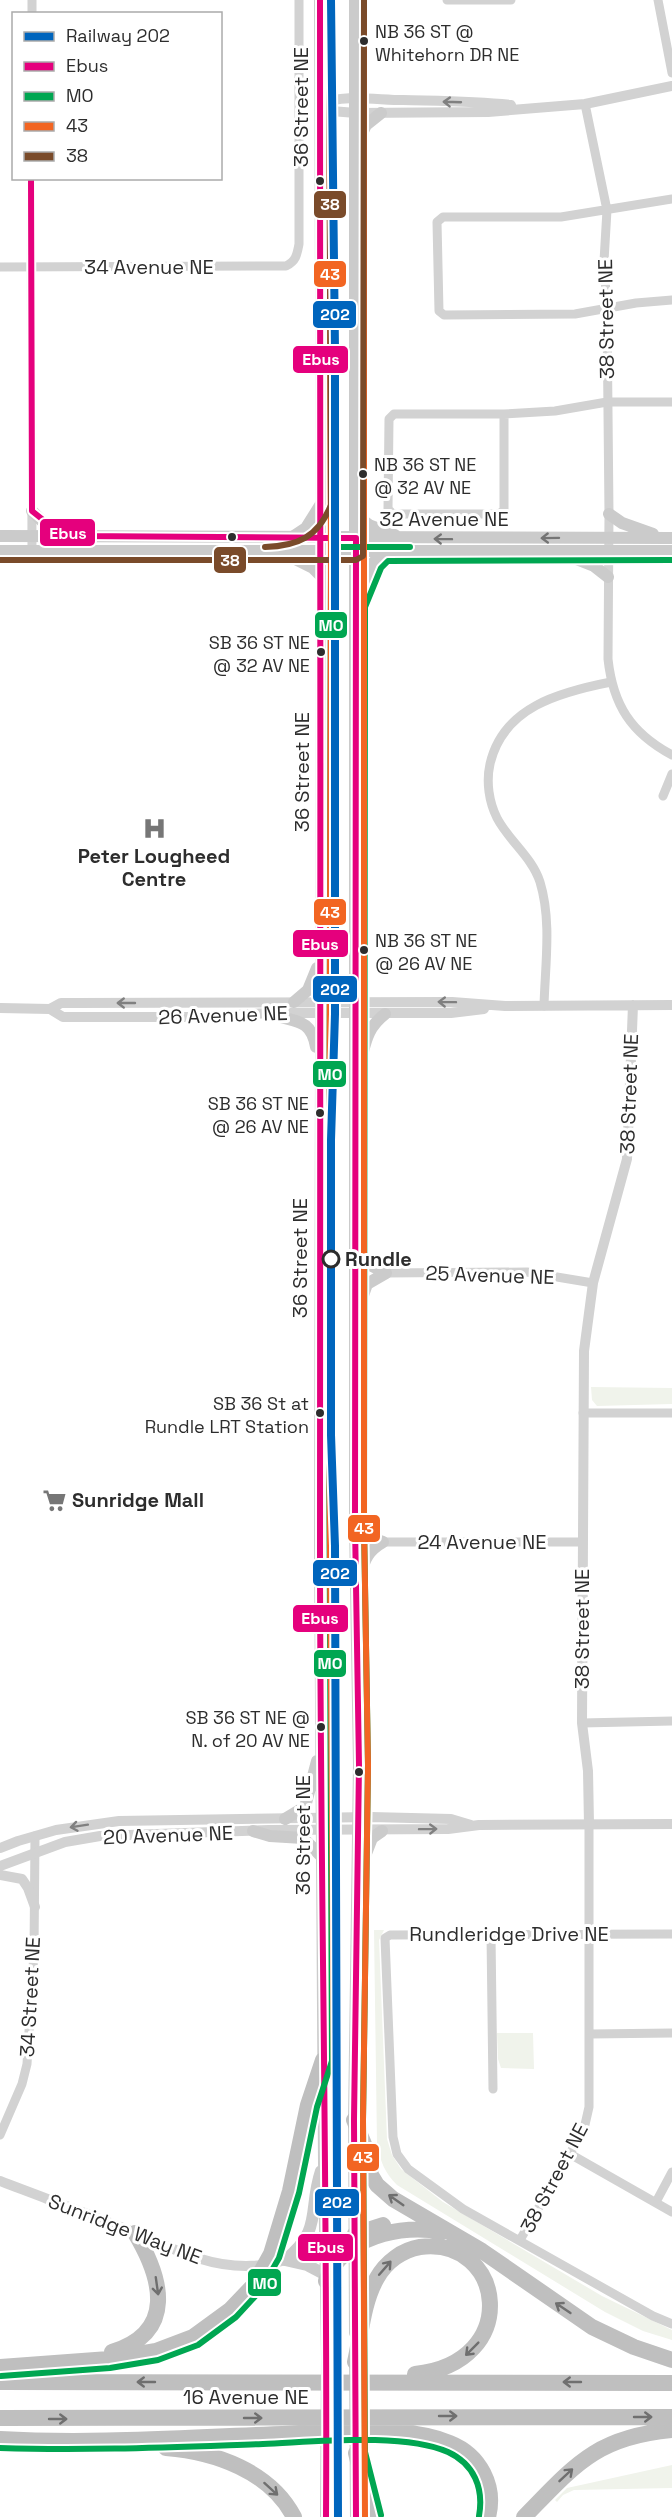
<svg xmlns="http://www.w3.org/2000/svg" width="672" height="2517" font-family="'Space Grotesk',sans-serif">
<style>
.green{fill:#f0f3eb}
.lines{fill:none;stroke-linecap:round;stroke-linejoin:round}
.minor{stroke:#d2d2d2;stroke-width:9}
.tertiary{stroke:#d2d2d2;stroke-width:10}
.secondary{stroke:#cbcbcb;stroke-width:12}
.motorway{stroke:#bfbfbf;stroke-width:16}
.bus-1-casing{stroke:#fff;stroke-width:10}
.bus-2-casing{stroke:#fff;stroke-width:10}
.bus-3-casing{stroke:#fff;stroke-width:10}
.bus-4-casing{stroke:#fff;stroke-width:10}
.bus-1{stroke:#e5007d;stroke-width:6}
.bus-2{stroke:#00a651;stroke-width:6}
.bus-3{stroke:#f26522;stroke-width:6}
.bus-4{stroke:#7a4b2a;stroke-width:6}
.rail-1-casing{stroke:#fff;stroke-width:12}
.rail-1{stroke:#0065bd;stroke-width:8}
.oneway{stroke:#808080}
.oneway2{stroke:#747474}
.oneway3{stroke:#6f6f6f}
.bus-dot{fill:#2d2d2d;stroke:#fff;stroke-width:2}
.stop-dot{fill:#fff;stroke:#2d2d2d;stroke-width:3}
.labels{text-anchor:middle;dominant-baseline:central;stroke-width:6;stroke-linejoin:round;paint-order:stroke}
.bus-label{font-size:18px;fill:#2d2d2d;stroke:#fff;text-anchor:end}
.street-label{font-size:20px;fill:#2d2d2d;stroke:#fff}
.poi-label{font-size:20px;font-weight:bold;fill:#2d2d2d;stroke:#fff}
.stop-label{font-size:20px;font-weight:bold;fill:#2d2d2d;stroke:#fff;text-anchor:start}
.line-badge{stroke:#fff;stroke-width:2}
.badge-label{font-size:16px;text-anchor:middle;font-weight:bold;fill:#fff}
</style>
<rect width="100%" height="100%" fill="#fff"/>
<path class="green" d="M591 1387 672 1388V1404L597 1406 592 1400Z
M374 1930H384L379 1940 387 2139 392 2155 401 2169 443 2202 602 2296 672 2330V2340L643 2331 605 2312 397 2185C385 2173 380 2161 377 2144Z
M497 2033H533L534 2069 501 2068 498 2059Z
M672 2465V2488L574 2490 563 2495 557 2502 555 2500 567 2488Z"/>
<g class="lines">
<path class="minor" d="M32 0V14
M447 0H511
M658 0 672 73
M585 104 607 210 604 261 607 310 609 514 608 659C613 705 631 733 672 755
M31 178 32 551
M672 199 561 217H443L437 222 439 311 444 315 575 314 636 303 672 300
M0 267 286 266C296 261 297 255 299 244V0
M394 414H504V510L499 514H393L388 509 389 419Z
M504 414 555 411 607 402H672
M663 796 672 774
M544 1006C545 966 552 921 540 882 532 857 509 841 497 818 489 802 486 782 490 764 503 707 560 692 611 682
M386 1273 527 1272 593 1283
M583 1413H672
M383 1542H582
M582 1723 672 1721
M672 1934 390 1935 385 1938 393 2137 397 2154 408 2169 463 2209 653 2316 672 2324
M491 1935 493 2089
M591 2034 672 2033
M0 2135 22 2084 27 2064 34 1952 35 1836
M570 2154 672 2212
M656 2202 672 2172
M520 2240 584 2129 589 2107V1824"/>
<path class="tertiary" d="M320 104 331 111 356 113 488 112 585 104 672 86
M320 104C344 94 377 100 403 100 439 101 475 101 511 105
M0 1008 50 1009 61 1003H74L452 1002 505 1006 672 1005
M50 1009 63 1017H201L269 1013H451L484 1009
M589 1824 588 1771 582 1723 584 1351 593 1283 627 1159 633 1005
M0 1848 18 1841 56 1830 119 1821 371 1817 451 1819 471 1825
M0 1866 65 1842 100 1836 269 1830 448 1829 479 1825 672 1824
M0 1875 22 1879 28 1888 35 1907
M0 2181C44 2198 89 2214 133 2232 170 2247 204 2266 246 2266 282 2266 322 2249 355 2234"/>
<path class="secondary" d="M320 0 322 577 320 1546 324 2163 327 2356 326 2517
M355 0V1525L359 1765 354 2120 355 2333
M358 142 366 125 381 113
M32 511 45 524 64 533
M609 514 622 523 653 534
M356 515 369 525 395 535
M0 536 672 538
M291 538 306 528 321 504
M0 551H672
M283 553 313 568 322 577
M566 555 594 566 608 577
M359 598 373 563 384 552
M294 1002 308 990 317 968
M269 1013C292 1023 311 1016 316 1047
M361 1059C366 1040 368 1027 385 1014
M357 1253 366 1263 386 1273
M361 1301 367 1284 386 1273
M355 1525 365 1536 383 1542
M361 1574C364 1559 369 1550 383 1542
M285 1819 305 1807 317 1761
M253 1831 270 1836 303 1838 322 1857
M360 1869 372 1838 382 1831
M285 2260C323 2230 308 2210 321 2171
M285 2260 307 2265 326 2275
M355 2356 356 2517"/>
<path class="motorway" d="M354 2120 364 2144 371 2175 377 2185 393 2199 482 2251 592 2327 634 2347 672 2360
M355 2234 383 2225
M326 2281C342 2237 402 2223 442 2232
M112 2352C177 2332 162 2278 135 2233
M355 2362C361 2335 363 2302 377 2278 386 2262 402 2250 420 2247 505 2236 523 2363 415 2374
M0 2367 109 2359 156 2351 193 2337 230 2310 253 2286 271 2254 290 2191 308 2105 323 2060
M0 2382 672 2383
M0 2418 672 2417
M0 2439C107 2445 213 2435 319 2433 362 2433 410 2426 450 2443 480 2455 496 2486 488 2517
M166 2448C215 2452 270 2471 294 2517
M356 2453 372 2517
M524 2517C575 2465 596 2437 672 2430"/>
<defs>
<path id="bus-1" d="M320 0C322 514 319 1029 320 1543 320 1868 328 2192 326 2517
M31 178 32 511 52 527 76 536 356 538 355 1525 359 1765 354 2120 356 2517"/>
<path id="bus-2" d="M329 1276 331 547H410
M1 2376 110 2368 158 2360 198 2345 236 2317 260 2291 279 2258 299 2193 317 2107 332 2061 329 1416
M0 2448C88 2451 175 2447 263 2444 313 2442 404 2432 448 2452 474 2464 484 2488 479 2516
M381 2515 365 2452 363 2120 368 1765 364 1525 365 607 381 568 388 561 672 560"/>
<path id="bus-3" d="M364 0V1525L368 1765 363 2120 365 2517
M329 1276 331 577 329 0
M329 1416 336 2356 335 2517"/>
<path id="bus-4" d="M265 547C298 546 318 537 331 505L329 0
M0 560H356L363 556 364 0"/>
</defs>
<use href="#bus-1" class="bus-1-casing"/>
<use href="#bus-2" class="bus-2-casing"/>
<use href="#bus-3" class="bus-3-casing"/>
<use href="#bus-4" class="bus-4-casing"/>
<use href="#bus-1" class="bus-1"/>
<use href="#bus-2" class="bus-2"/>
<use href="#bus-3" class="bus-3"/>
<use href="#bus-4" class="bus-4"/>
<defs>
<path id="rail-1" d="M331 0 335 349V1014L331 1140V1435L335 1546 338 2517"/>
</defs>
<use href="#rail-1" class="rail-1-casing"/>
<use href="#rail-1" class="rail-1"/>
</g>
<defs><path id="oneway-shaft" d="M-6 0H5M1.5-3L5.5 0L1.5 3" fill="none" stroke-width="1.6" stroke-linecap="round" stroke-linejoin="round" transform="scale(1.5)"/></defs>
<g class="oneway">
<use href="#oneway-shaft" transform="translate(452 102) rotate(-178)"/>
<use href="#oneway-shaft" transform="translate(447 1002) rotate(-179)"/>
<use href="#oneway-shaft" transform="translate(126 1003) rotate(180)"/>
<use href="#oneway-shaft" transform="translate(79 1826) rotate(171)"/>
<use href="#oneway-shaft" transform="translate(428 1829) rotate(-1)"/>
</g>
<g class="oneway2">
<use href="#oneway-shaft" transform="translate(550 538) rotate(179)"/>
<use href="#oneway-shaft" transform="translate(443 539) rotate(-179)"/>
</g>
<g class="oneway3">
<use href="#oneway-shaft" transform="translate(396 2200) rotate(-145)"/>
<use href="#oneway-shaft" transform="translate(385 2268) rotate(-49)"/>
<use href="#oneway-shaft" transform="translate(157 2286) rotate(82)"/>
<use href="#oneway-shaft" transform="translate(563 2308) rotate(-146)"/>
<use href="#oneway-shaft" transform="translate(472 2349) rotate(135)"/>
<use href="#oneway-shaft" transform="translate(146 2382) rotate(180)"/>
<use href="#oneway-shaft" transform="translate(572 2382) rotate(-180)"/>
<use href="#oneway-shaft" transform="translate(448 2416)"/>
<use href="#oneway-shaft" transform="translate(643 2417)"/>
<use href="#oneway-shaft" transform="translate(253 2418)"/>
<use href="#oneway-shaft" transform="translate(58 2419)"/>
<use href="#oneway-shaft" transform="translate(566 2475) rotate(-43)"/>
<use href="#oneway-shaft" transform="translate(271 2489) rotate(42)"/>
</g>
<defs>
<symbol id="hospital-bare" viewBox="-9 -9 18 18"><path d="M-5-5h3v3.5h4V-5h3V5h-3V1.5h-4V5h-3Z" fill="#767676" stroke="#fff" stroke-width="2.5" paint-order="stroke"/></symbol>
<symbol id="supermarket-bare" viewBox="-9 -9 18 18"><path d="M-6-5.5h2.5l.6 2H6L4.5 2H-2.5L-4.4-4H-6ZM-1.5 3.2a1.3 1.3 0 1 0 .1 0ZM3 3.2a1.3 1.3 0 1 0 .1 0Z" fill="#767676" stroke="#fff" stroke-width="2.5" paint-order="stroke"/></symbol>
</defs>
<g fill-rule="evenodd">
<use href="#hospital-bare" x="138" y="812" width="33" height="33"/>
<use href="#supermarket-bare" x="38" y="1484" width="33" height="33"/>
</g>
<g class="bus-dot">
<circle cx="364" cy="41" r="5"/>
<circle cx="320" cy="181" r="5"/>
<circle cx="363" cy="474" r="5"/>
<circle cx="232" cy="537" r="5"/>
<circle cx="321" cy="652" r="5"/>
<circle cx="364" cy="950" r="5"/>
<circle cx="320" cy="1113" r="5"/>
<circle cx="320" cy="1413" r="5"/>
<circle cx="321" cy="1727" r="5"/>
<circle cx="359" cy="1772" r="5"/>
</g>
<circle class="stop-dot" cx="331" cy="1259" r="8"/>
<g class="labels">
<g class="bus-label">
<text x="375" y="31" text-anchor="start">NB 36 ST @<tspan x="375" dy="23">Whitehorn DR NE</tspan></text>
<text x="374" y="464" text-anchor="start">NB 36 ST NE<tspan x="374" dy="23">@ 32 AV NE</tspan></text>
<text x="310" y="642">SB 36 ST NE<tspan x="310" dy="23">@ 32 AV NE</tspan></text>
<text x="375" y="940" text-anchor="start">NB 36 ST NE<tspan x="375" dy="23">@ 26 AV NE</tspan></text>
<text x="309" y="1103">SB 36 ST NE<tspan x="309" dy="23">@ 26 AV NE</tspan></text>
<text x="309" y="1403">SB 36 St at<tspan x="309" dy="23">Rundle LRT Station</tspan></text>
<text x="310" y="1717">SB 36 ST NE @<tspan x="310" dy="23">N. of 20 AV NE</tspan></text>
</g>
<g class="street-label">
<text transform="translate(301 107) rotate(-90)">36 Street NE</text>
<text x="149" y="267">34 Avenue NE</text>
<text transform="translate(606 319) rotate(-91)">38 Street NE</text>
<text x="444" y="519">32 Avenue NE</text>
<text transform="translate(302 772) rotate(-90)">36 Street NE</text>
<text transform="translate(223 1015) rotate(-2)">26 Avenue NE</text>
<text transform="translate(629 1094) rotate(-88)">38 Street NE</text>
<text transform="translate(300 1258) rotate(-90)">36 Street NE</text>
<text transform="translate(490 1275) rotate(2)">25 Avenue NE</text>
<text x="482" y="1542">24 Avenue NE</text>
<text transform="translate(582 1629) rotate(-90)">38 Street NE</text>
<text transform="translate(168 1835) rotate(-2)">20 Avenue NE</text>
<text transform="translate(303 1835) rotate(-90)">36 Street NE</text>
<text x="509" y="1934">Rundleridge Drive NE</text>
<text transform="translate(30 1997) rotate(-87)">34 Street NE</text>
<text transform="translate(554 2178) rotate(-62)">38 Street NE</text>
<text transform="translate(125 2229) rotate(21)">Sunridge Way NE</text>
<text x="246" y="2397">16 Avenue NE</text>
</g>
<g class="poi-label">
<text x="154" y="856">Peter Lougheed<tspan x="154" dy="23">Centre</tspan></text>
<text x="72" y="1500" text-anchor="start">Sunridge Mall</text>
</g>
<g class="stop-label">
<text x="345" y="1259">Rundle</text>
</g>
</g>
<g class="line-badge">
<rect x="313" y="190" width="34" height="29" rx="6" fill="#7a4b2a"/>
<rect x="313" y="260" width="34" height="28" rx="6" fill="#f26522"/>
<rect x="312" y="300" width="45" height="29" rx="6" fill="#0065bd"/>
<rect x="292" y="345" width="57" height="29" rx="6" fill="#e5007d"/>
<rect x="39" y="518" width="57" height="29" rx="6" fill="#e5007d"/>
<rect x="213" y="546" width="34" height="28" rx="6" fill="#7a4b2a"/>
<rect x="314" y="611" width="34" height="28" rx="6" fill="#00a651"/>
<rect x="313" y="898" width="34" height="28" rx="6" fill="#f26522"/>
<rect x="292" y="929" width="57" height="29" rx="6" fill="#e5007d"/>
<rect x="312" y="975" width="46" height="28" rx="6" fill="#0065bd"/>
<rect x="312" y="1060" width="35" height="28" rx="6" fill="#00a651"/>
<rect x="347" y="1514" width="34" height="29" rx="6" fill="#f26522"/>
<rect x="312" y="1559" width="46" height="28" rx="6" fill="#0065bd"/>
<rect x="292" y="1604" width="57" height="29" rx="6" fill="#e5007d"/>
<rect x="313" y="1649" width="34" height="29" rx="6" fill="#00a651"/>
<rect x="346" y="2143" width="34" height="29" rx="6" fill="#f26522"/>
<rect x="314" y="2188" width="46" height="29" rx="6" fill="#0065bd"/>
<rect x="297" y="2233" width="57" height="29" rx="6" fill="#e5007d"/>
<rect x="247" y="2268" width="35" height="29" rx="6" fill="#00a651"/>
</g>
<g class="badge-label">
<text x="330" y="210">38</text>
<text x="330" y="280">43</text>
<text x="335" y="320">202</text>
<text x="321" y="365">Ebus</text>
<text x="68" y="539">Ebus</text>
<text x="230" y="566">38</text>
<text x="331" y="631">MO</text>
<text x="330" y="918">43</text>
<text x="320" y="950">Ebus</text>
<text x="335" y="995">202</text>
<text x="330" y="1080">MO</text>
<text x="364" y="1534">43</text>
<text x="335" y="1579">202</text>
<text x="320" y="1624">Ebus</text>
<text x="330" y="1669">MO</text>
<text x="363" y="2163">43</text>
<text x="337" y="2208">202</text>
<text x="326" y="2253">Ebus</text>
<text x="265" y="2289">MO</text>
</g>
<rect x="12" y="12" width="210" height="168" fill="#ffffff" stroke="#ababab" stroke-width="1.5"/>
<rect x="24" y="32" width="30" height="9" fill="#0065bd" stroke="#ababab" stroke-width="1.5"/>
<text x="66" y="42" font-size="18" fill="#2d2d2d">Railway 202</text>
<rect x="24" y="62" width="30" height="9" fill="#e5007d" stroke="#ababab" stroke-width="1.5"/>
<text x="66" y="72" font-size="18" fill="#2d2d2d">Ebus</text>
<rect x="24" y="92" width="30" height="9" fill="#00a651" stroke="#ababab" stroke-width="1.5"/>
<text x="66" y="102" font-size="18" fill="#2d2d2d">MO</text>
<rect x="24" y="122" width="30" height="9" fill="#f26522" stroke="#ababab" stroke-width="1.5"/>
<text x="66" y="132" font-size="18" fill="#2d2d2d">43</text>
<rect x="24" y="152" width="30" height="9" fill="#7a4b2a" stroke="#ababab" stroke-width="1.5"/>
<text x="66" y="162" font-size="18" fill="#2d2d2d">38</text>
</svg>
